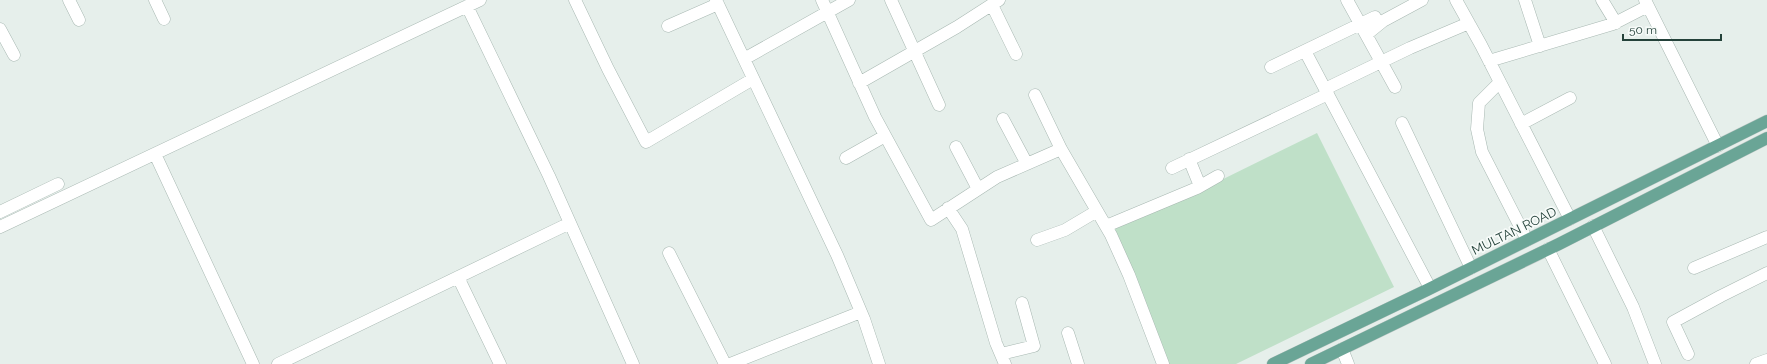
<svg xmlns="http://www.w3.org/2000/svg" width="1767" height="364" font-family="Raleway,sans-serif">
<style>
.green{fill:#bfe0c8}
.lines{fill:none;stroke-linecap:round;stroke-linejoin:round}
.minor-casing{stroke:#a8b8b2;stroke-width:13}
.major-casing{stroke:#c2cac8;stroke-width:13}
.minor{stroke:#fff;stroke-width:12}
.major{stroke:#6aa596;stroke-width:12}
.labels{text-anchor:middle;dominant-baseline:central;stroke-width:3.5;stroke-linejoin:round;paint-order:stroke}
.street-label{font-size:13px;fill:#24423a;stroke:#f7fbf9}
</style>
<rect width="100%" height="100%" fill="#e6efeb"/>
<path class="green" d="M1317 133 1394 287 1236 364H1167L1112 229 1203 189Z"/>
<g class="lines">
<defs>
<path id="minor" d="M69 0 79 20
M155 0 164 19
M575 0 608 69 646 142 753 79
M716 0 837 255 864 319 879 364
M822 0 875 117 931 220 997 177 1061 149
M891 0 939 105
M1347 0 1395 87
M1456 0 1481 45 1570 219
M1525 0 1540 46
M1602 0 1616 23
M1645 0 1718 146
M992 5 1016 54
M467 6 549 176 633 364
M668 26 718 4
M0 29 14 55
M1367 34 1383 21 1422 0
M1305 51 1430 288
M744 59 849 0
M1489 61 1613 24 1648 6
M1271 67 1375 17
M1500 82 1479 103 1477 129 1482 152 1527 240
M859 83 957 27 999 0
M1325 89 1410 48 1469 23
M1035 95 1061 149 1111 235 1129 275 1163 364
M1003 119 1027 164
M1402 123 1471 268
M1521 124 1570 98
M956 147 978 189
M155 154 253 364
M846 158 885 136
M1189 159 1200 186
M1172 168 1328 94
M948 208 962 229 996 343 1005 364
M0 212 58 184
M1106 226 1197 188 1218 176
M1593 226 1633 307 1655 364
M0 227 480 0
M1037 240 1065 230 1097 211
M1548 249 1605 364
M669 253 725 364
M1694 268 1767 237
M458 277 500 364
M1068 333 1078 364
M1342 349 1348 364
M1001 354 1034 346 1022 303
M1688 354 1673 322 1721 296 1767 273
M278 364 570 223
M730 364 861 312
M1756 364 1767 360"/>
<path id="major" d="M1273 364 1427 290 1767 121
M1311 364 1559 244 1767 138"/>
</defs>
<use href="#minor" class="minor-casing"/>
<use href="#major" class="major-casing"/>
<use href="#minor" class="minor"/>
<use href="#major" class="major"/>
</g>
<g class="labels">
<g class="street-label">
<text transform="translate(1514 231) rotate(-26)">MULTAN ROAD</text>
</g>
</g>
<path d="M1623 34v6h98v-6" fill="none" stroke="#24423a" stroke-width="2"/>
<text x="1629" y="34" font-size="12" fill="#24423a" stroke="#f7fbf9" stroke-width="3" paint-order="stroke">50 m</text>
</svg>
